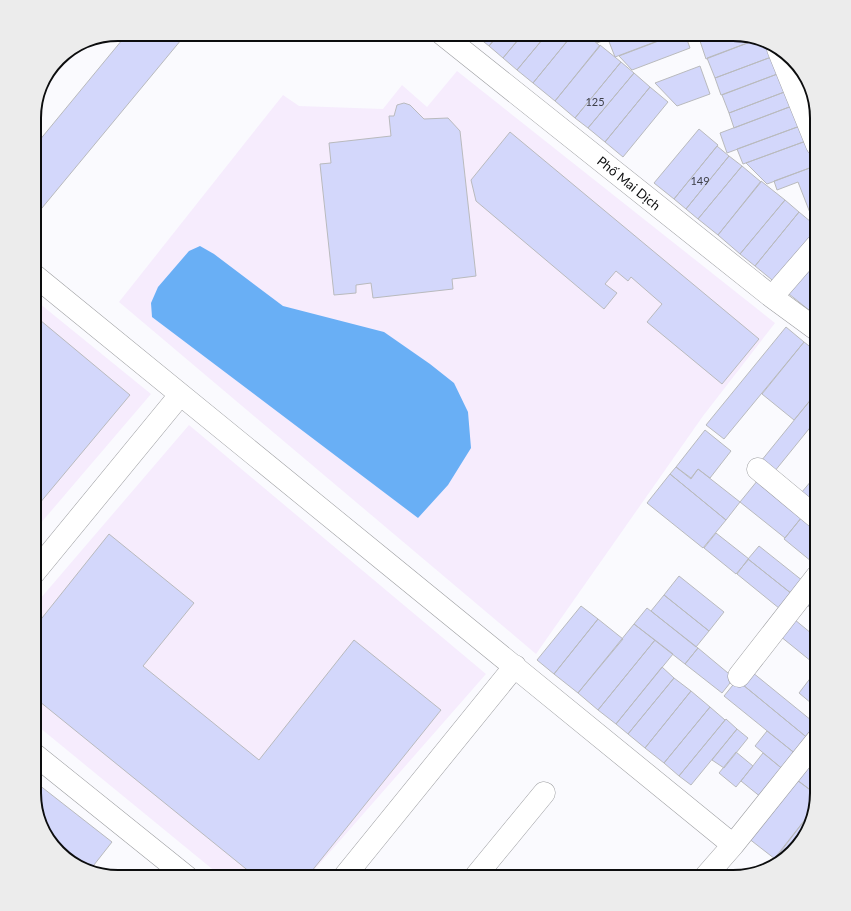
<svg xmlns="http://www.w3.org/2000/svg" width="851" height="911" font-family="Lato,sans-serif">
<style>
.education{fill:#f6ecfd}
.water{fill:#69aff5}
.building{fill:#d3d7fb;stroke:#b9babd}
.lines{fill:none;stroke-linecap:round;stroke-linejoin:round}
.minor-casing{stroke:#9c9da0;stroke-width:23}
.minor{stroke:#fff;stroke-width:22}
.labels{text-anchor:middle;dominant-baseline:central;stroke-width:3;stroke-linejoin:round;paint-order:stroke}
.number-label{font-size:11px;fill:#3e4049}
.street-label{font-size:13px;fill:#0c0d0e;stroke:#fff}
.rim{fill:none;stroke:#0c0d0e;stroke-width:2}
</style>
<rect width="100%" height="100%" fill="#fafafe"/>
<path class="education" d="M457 71 775 323 703 416 536 654 119 302 283 95 299 106 383 109 402 85 427 107Z
M34 299 151 394 34 531Z
M189 425 486 674 308 877H222L34 723V606Z"/>
<path class="water" d="M200 246 214 254 283 306 384 332 430 364 454 383 468 412 471 448 448 485 418 518 152 317 151 303 158 287 189 251Z"/>
<path class="building" d="M127 34H186L37 214 34 212V147Z
M474 34H499L489 46Z
M499 34H523L503 58 489 46Z
M523 34H547L517 70 503 58Z
M547 34H573L533 83 517 70Z
M573 34H586L600 46 555 101 533 83Z
M594 34H620L597 43Z
M620 34H676L615 57 608 39Z
M677 34H685L690 48 632 70 619 56Z
M697 34H717L699 41Z
M717 34H738L758 39 706 59 700 41Z
M758 39 770 43 774 56 715 78 707 58Z
M600 45 621 62 575 118 555 101Z
M774 56 780 73 721 95 715 78Z
M621 62 634 73 588 128 575 118Z
M700 66 710 94 677 106 655 83Z
M634 73 650 87 605 142 588 128Z
M780 73 787 91 729 113 722 95Z
M650 87 668 102 623 157 605 142Z
M787 91 792 106 734 128 729 113Z
M404 103 410 105 424 119 448 118 460 131 476 276 452 279 453 289 373 298 371 283 356 285V293L334 295 320 164 331 163 329 143 391 136 389 116H394L397 105Z
M792 106 800 126 727 153 720 133Z
M800 126 806 141 743 164 737 149Z
M699 129 718 145 674 199 654 183Z
M510 132 759 339 722 384 647 322 662 304 631 277 628 281 616 271 605 284 617 293 604 309 476 201 471 180Z
M806 141 815 166 767 184 746 163Z
M717 146 729 156 686 209 674 199Z
M729 156 742 166 698 219 686 209Z
M742 166 761 182 718 235 698 219Z
M815 166 817 172V222L814 223 798 182 777 190 774 181Z
M761 181 785 200 740 254 718 235Z
M785 200 799 212 755 266 740 254Z
M799 212 817 227V235L777 284 755 266Z
M817 249V300L809 310 784 290Z
M34 315 130 395 34 510Z
M786 327 804 342 724 439 706 425Z
M804 342 817 352V392L794 420 762 394Z
M817 392V419L770 477 757 466Z
M817 419V430L812 425Z
M705 430 731 451 710 478 698 469 691 478 676 467Z
M676 467 691 479 698 469 740 502 726 520 670 474Z
M670 474 726 520 703 548 647 503Z
M817 474V505L796 499Z
M762 475 806 512 785 538 740 502Z
M806 512 817 520V566L784 539Z
M716 533 749 559 736 574 704 548Z
M109 534 194 603 143 666 259 760 354 640 441 710 307 877H256L34 697V628Z
M759 546 808 585 797 598 748 559Z
M748 559 797 598 785 613 737 574Z
M679 576 724 612 709 631 664 595Z
M809 591 817 597V613L801 600Z
M664 595 709 631 696 647 651 611Z
M581 606 598 619 554 674 537 660Z
M647 608 698 648 685 664 634 624Z
M789 615 817 638V666L775 632Z
M598 619 623 639 578 693 554 674Z
M634 624 655 640 598 710 578 693Z
M655 640 673 654 616 724 598 710Z
M698 648 734 678 722 693 685 664Z
M662 667 674 678 628 734 616 724Z
M747 668 817 725V731L810 740 737 680Z
M817 671V680L813 677Z
M812 676 817 680V708L799 693Z
M674 678 691 691 645 748 628 734Z
M737 680 810 740 797 755 724 696Z
M691 691 710 707 664 763 645 748Z
M710 707 725 720 679 776 664 763Z
M726 719 737 729 691 785 679 776Z
M737 729 748 738 724 768 712 760Z
M767 731 797 755 785 771 755 746Z
M736 752 753 766 736 787 719 773Z
M763 753 785 771 762 798 741 781Z
M817 754V795L792 776Z
M794 778 817 795 814 808 775 859 748 838Z
M34 781 112 842 90 870 81 868 51 844 34 793Z
M814 808 808 830 784 860 778 862 774 859Z"/>
<g class="lines">
<defs>
<path id="minor" d="M442 34 772 297 817 330
M778 49 817 145
M34 275C266 466 501 654 733 845
M772 297 817 245
M758 469 817 518
M34 573 180 395
M739 676 817 576
M34 754 187 877
M344 877 515 666
M475 877 544 793
M705 877 733 845 817 740"/>
</defs>
<use href="#minor" class="minor-casing"/>
<use href="#minor" class="minor"/>
</g>
<g class="labels">
<g class="number-label">
<text x="595" y="101">125</text>
<text x="700" y="180">149</text>
</g>
<g class="street-label">
<text transform="translate(629 183) rotate(39)">Phố Mai Dịch</text>
</g>
</g>
<path d="M0 0H851V911H0ZM118 41H733A77 77 0 0 1 810 118V793A77 77 0 0 1 733 870H118A77 77 0 0 1 41 793V118A77 77 0 0 1 118 41Z" fill="#ececec" fill-rule="evenodd"/>
<path class="rim" d="M118 41H733A77 77 0 0 1 810 118V793A77 77 0 0 1 733 870H118A77 77 0 0 1 41 793V118A77 77 0 0 1 118 41Z"/>
</svg>
